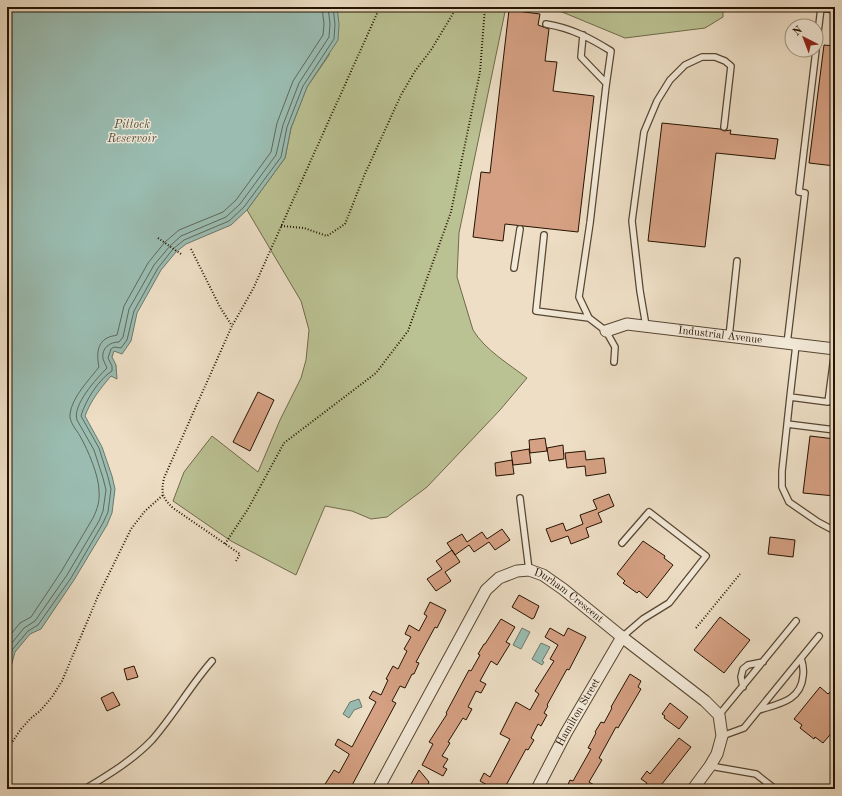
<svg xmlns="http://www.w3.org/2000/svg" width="842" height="796" font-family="'Old Standard TT',serif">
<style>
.green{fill:#bac193;stroke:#706a4a}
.water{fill:#9abcb1;stroke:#6b786b}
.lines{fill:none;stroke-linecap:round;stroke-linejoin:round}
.shore{stroke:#606859;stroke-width:1}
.building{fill:#d5a083;stroke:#251301}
.lane-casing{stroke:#574632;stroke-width:8}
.street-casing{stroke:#574632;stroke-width:13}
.path{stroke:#251301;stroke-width:2;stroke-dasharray:1 2;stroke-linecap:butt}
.lane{stroke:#f3ead9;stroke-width:5.5}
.street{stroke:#f3ead9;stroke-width:11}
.labels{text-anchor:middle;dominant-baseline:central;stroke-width:3;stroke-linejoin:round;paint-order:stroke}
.street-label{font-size:11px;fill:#251301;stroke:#f3ead9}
.water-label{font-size:12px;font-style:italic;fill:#4e4e3f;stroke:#f3ead9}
</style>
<rect width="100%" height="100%" fill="#eddec5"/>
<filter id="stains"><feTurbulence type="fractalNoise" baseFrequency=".005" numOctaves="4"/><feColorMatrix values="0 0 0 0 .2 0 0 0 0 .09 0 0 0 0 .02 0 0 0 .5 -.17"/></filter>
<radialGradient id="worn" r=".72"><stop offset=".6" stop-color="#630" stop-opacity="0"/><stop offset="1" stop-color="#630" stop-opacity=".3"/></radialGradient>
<path class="green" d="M337 7H506L459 233 457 277 473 330C485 350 509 364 527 378L500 410 427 487 387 517 371 519 352 511 325 506 296 575 231 541 173 501 184 472 212 436 258 472 280 420 301 378 306 360 309 330 301 301 247 210 285 158 291 128 307 87 329 55Z
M550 7H723V17L705 28 625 38Z"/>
<path class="water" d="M7 7H337L339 24 338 40 307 87 291 128 285 158 247 210 231 225 186 244 176 252 161 270 137 313 131 341 122 354 114 351 112 357 116 365 117 379 111 376C100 389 91 400 85 416L102 447 112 476 115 489 112 513 107 525 74 580 41 629 30 634 15 652 7 681Z
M522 628 530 632 521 649 513 645Z
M541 643 550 647 542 661 544 662 542 665 532 659Z
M359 699 362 707 354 710 349 718 343 714 350 702Z"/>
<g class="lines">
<path class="shore" d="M7 639 20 623 31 617 61 572 93 518C97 510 100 501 99 491 99 476 88 450 80 436 76 429 69 422 70 414 72 397 89 380 99 367 97 357 96 344 107 338 110 336 114 336 117 335L124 306 148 263 165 242 179 230 223 212 236 200 271 152 277 123 293 81 323 35 324 24 322 7
M7 649 24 628 35 621 67 575 99 521 103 511 106 490 103 478 94 450 77 420C72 405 97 378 107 368 106 365 104 362 103 359 101 348 110 342 119 342L123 337 129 309 154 265 170 246 181 236 226 217 240 204 276 155 283 125 299 83 329 37 330 24 328 7
M7 668 12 650 28 631 38 625 71 578 103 523 108 512 111 489 108 477 99 448 81 416C85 401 99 379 112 371V366L108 358 111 349 114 347 121 348 127 340 134 311 158 268 173 249 184 240 229 221 244 207 281 157 287 127 303 86 334 39 335 24 333 7"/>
</g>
<path class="building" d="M509 10 540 14 538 25 549 29 545 61 557 62 553 91 594 96 578 232 505 224 503 241 473 237 481 172 490 173Z
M824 45 835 46V166L809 163Z
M662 123 720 129 724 131 731 130 730 134 778 139 775 159 716 153 705 247 648 241Z
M258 392 274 400 250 451 233 442Z
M810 436 835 439V496L803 493Z
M545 438 547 451 530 453 529 440Z
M563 445 564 459 549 461 547 448Z
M529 449 531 463 513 465 511 452Z
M585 451 586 460 604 458 606 473 586 476 585 466 567 468 565 453Z
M512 460 514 474 496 476 495 463Z
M609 494 614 506 598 513 602 522 586 528 589 537 571 544 568 536 551 542 546 529 563 523 566 531 583 524 580 515 597 509 593 500Z
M502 529 510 540 495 550 489 542 474 552 469 545 455 555 447 543 462 534 467 542 482 532 487 539Z
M770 537 795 540 793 557 768 554Z
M643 541 665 556 664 558 673 565 647 598 639 591 637 593 623 583 625 581 617 574Z
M452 550 460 562 445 572 451 581 436 591 427 579 442 569 436 561Z
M519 595 539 606 534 618 532 619 512 607Z
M430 602 446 610 437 628 435 627 416 662 419 663 414 674H412L405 688 400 686 392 701 396 703 350 789H322L334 770 339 773 349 755V754L335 745 338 739 352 747 376 702 369 698 373 691 381 695 388 680 386 679 393 666 398 669 407 651 404 649 411 637 405 634 409 625 419 631 427 616 424 614Z
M720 617 750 640 724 673 694 650Z
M501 619 515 627 506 642 510 644 497 665 491 661 480 681 486 684 481 693 476 691 468 707 472 709 466 720 463 718 448 742 450 743 442 756 448 759 443 767 447 769 443 776 422 765 433 744 429 742 447 714 446 713 469 670 471 671 480 655 478 654 484 644H485Z
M550 628 564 636 568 628 586 637 569 670 567 669 547 705 548 706 544 713 547 715 541 726 538 724 531 738 534 740 528 750 526 749 504 789H494L480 781 484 773 490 777 510 739 500 734 516 702 530 710 539 694 535 691 554 661 550 659 558 645 545 637Z
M134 666 138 677 127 680 124 669Z
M630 674 641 681 638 687 641 689 618 728 616 727 599 758 602 760 589 782 601 789H566L570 780 573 781 591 749 588 748 596 733 595 732 601 722 604 723 612 708 611 707Z
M820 687 828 694 830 692 835 696V729L823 743 815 737 814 739 800 728 802 725 794 719Z
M113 692 120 705 107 711 101 698Z
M670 703 688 717 679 729 664 718 665 716 662 714Z
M679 738 691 747 658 789H642L647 783 641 779 647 771 650 774Z
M419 770 429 782 426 789H409L412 784H411Z"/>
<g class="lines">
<defs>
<path id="lane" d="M546 24C571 28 590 38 611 51L606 86 590 223 579 297 589 318
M583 35 581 57 606 83
M816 49 821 8 835 10
M544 235 536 311 589 318 606 331 615 347 614 362
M514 268 520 229
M646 326 640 291 632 221 644 132 657 101 670 80 685 65 702 57H715L725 61 731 66 724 127
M729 337 737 261
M787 344 805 193 799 192 816 50
M796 345 790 397 828 402 835 349
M790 397 782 471V487L789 502 818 522 835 531
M787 424 835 430
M520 498 529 570
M622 543 649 512 706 556 669 603 643 619 622 637
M743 687 741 677 743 669 748 665 763 662
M759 710C778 704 801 701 803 676 804 669 803 664 801 658
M719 715 796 621
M722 736 744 728 819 636
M710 766 756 774 775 789
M85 789C108 775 133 760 152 740 174 715 190 686 212 661"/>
<g id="street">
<path id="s1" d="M606 331 627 324 835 349"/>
<path id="s2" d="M378 789 486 590 499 578 517 571 529 570 543 575 563 589 622 637 705 701 719 715 722 736 717 754 710 766 693 789"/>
<path id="s3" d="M537 789 566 733 622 637"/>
</g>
</defs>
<use href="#lane" class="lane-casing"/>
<use href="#street" class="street-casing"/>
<path class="path" d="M281 226 304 228 327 236 345 224 364 176 401 95 415 71 431 50 457 7
M158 238 181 254
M191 249 220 307 232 326
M225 544 248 509 284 443 376 373 408 331 451 212 480 72 485 7
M236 561 240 554 173 508C162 498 161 492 164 478L232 326 253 289 380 7
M696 628 740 574
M7 752 9 747 21 729 31 718 40 711 52 697 62 681 98 596 131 529 145 511 163 495"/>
<use href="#lane" class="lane"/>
<use href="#street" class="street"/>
</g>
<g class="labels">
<g class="street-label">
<text stroke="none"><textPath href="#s1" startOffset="116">Industrial Avenue</textPath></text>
<text stroke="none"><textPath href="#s2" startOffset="323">Durham Crescent</textPath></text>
<text stroke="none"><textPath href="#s3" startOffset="87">Hamilton Street</textPath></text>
</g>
<g class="water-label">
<text x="132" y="125">Pittock<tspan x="132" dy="14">Reservoir</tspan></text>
</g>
</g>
<rect width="842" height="796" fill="none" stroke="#eddec5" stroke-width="24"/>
<rect x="8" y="8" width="826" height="780" fill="none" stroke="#251301" stroke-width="2"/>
<rect x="12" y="12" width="818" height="772" fill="none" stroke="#251301"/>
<g transform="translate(804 38) rotate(318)"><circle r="19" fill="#f3ead9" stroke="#a19483"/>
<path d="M0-3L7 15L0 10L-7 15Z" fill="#8f2418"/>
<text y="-6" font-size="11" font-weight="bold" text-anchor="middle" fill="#251301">N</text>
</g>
<rect width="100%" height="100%" filter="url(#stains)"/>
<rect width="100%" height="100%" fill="url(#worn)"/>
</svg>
